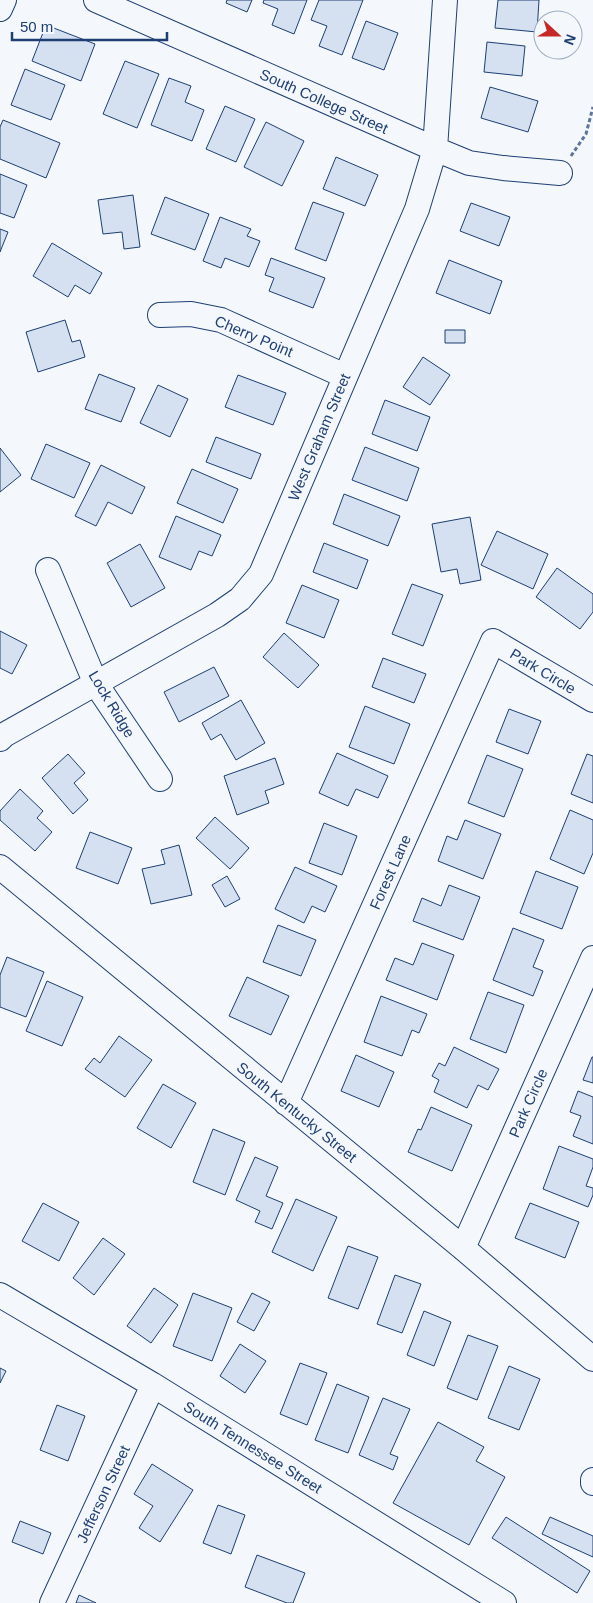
<svg xmlns="http://www.w3.org/2000/svg" width="593" height="1603" font-family="Arial,sans-serif">
<style>
.building{fill:#d5e0f0;stroke:#1d3f73}
.lines{fill:none;stroke-linecap:round;stroke-linejoin:round}
.minor-casing{stroke:#1d3f73;stroke-width:26}
.path{stroke:#5e769c;stroke-width:3;stroke-dasharray:4 2.5;stroke-linecap:butt}
.minor{stroke:#f4f7fb;stroke-width:24}
.labels{text-anchor:middle;dominant-baseline:central;stroke-width:4;stroke-linejoin:round;paint-order:stroke}
.street-label{font-size:15px;fill:#1d3f73;stroke:#f4f7fb}
</style>
<rect width="100%" height="100%" fill="#f4f7fb"/>
<path class="building" d="M227 0H252L247 12 226 3Z
M264 0H307L294 34 272 25 278 9 263 3Z
M319 0H363L342 55 319 46 327 26 311 20Z
M498 0H539L537 32 495 28Z
M366 21 398 33 384 70 352 58Z
M46 25 95 44 81 81 32 61Z
M487 42 525 46 522 76 484 72Z
M125 61 159 74 137 128 103 114Z
M25 69 65 85 51 120 11 105Z
M169 78 191 86 185 102 204 110 192 141 151 125Z
M490 87 538 101 528 132 481 118Z
M225 106 255 119 236 162 206 149Z
M3 120 60 143 46 178 0 159V127Z
M266 122 304 141 282 186 244 167Z
M336 157 378 175 365 206 323 189Z
M0 174 27 185 14 218 0 213Z
M133 195 140 247 124 249 122 232 103 234 98 200Z
M165 197 209 214 195 250 151 234Z
M313 202 344 213 326 261 295 249Z
M471 203 510 217 499 246 460 231Z
M220 217 251 229 247 236 260 241 249 267 225 258 221 268 203 261Z
M0 229 8 232 0 252Z
M52 243 102 273 90 294 75 285 68 297 33 276Z
M271 258 325 278 313 308 269 291 274 278 265 275Z
M449 260 502 281 490 314 436 293Z
M65 320 72 342 80 340 85 357 38 372 26 332Z
M445 330H465V343H445Z
M423 357 450 375 430 405 403 387Z
M99 374 135 388 121 422 85 409Z
M238 375 286 393 273 425 225 407Z
M158 385 188 399 170 437 140 423Z
M385 400 430 417 417 451 372 434Z
M216 437 261 454 251 479 206 462Z
M46 444 90 463 74 498 31 479Z
M365 447 419 468 407 501 352 480Z
M0 448 21 475 0 492Z
M101 465 145 487 132 514 108 502 96 526 75 516Z
M192 469 238 489 223 523 177 503Z
M344 494 400 516 388 546 333 524Z
M176 516 221 535 212 556 199 551 191 570 159 557Z
M470 517 481 580 460 584 457 569 441 572 432 524Z
M497 531 548 554 533 589 481 565Z
M324 543 368 560 357 589 313 572Z
M140 544 165 588 131 607 107 563Z
M557 568 593 594V612L580 629 536 597Z
M412 584 443 595 423 646 392 634Z
M302 585 339 600 324 638 286 623Z
M0 631 27 645 12 674 0 668Z
M284 633 319 665 298 688 263 657Z
M383 658 426 674 414 703 372 687Z
M214 667 229 696 179 722 164 692Z
M241 700 265 743 236 760 221 734 211 740 202 723Z
M365 706 410 724 394 764 349 747Z
M509 709 541 721 528 754 496 742Z
M337 753 388 776 378 798 356 789 348 806 319 793Z
M68 754 85 773 74 783 88 800 73 814 42 778Z
M587 754 593 756V803L571 794Z
M487 755 523 769 504 817 468 803Z
M275 758 284 784 265 791 269 803 237 815 224 776Z
M20 789 43 811 37 818 52 832 35 851 0 820V811Z
M570 810 593 820V853L584 874 550 859Z
M215 817 249 848 230 869 196 838Z
M465 820 501 834 483 879 438 861 447 836 457 840Z
M324 823 357 836 342 875 309 863Z
M90 832 132 848 118 884 76 868Z
M179 845 192 895 151 904 142 869 165 864 161 850Z
M295 867 337 886 325 912 312 906 304 923 275 909Z
M536 871 578 887 562 929 520 913Z
M227 876 240 899 225 907 212 885Z
M449 885 480 897 463 940 413 921 422 898 441 906Z
M278 925 316 940 301 976 263 962Z
M513 928 544 940 533 967 543 971 533 996 493 980Z
M422 943 454 955 437 1000 386 980 395 958 413 965Z
M7 957 44 972 26 1017 0 1007V975Z
M247 977 289 996 271 1035 229 1016Z
M47 981 83 997 62 1046 26 1031Z
M488 992 524 1005 506 1053 470 1039Z
M381 996 427 1014 419 1033 412 1030 402 1056 364 1042Z
M119 1036 152 1060 125 1097 85 1069 94 1058 100 1063Z
M454 1047 499 1069 488 1090 478 1085 467 1108 434 1092 439 1080 432 1076 439 1063 445 1066Z
M356 1055 394 1072 379 1107 341 1091Z
M592 1057H593V1083L583 1080Z
M163 1084 196 1103 171 1148 137 1128Z
M578 1091 593 1097V1144L573 1136 581 1116 570 1112Z
M431 1107 472 1125 452 1171 408 1152 418 1129 421 1130Z
M213 1129 245 1142 225 1195 193 1182Z
M559 1146 593 1159V1167L586 1186 593 1188V1195L588 1207 543 1189Z
M255 1157 278 1167 266 1196 283 1203 272 1229 255 1222 260 1211 236 1200Z
M296 1199 337 1217 313 1271 272 1252Z
M43 1203 79 1222 59 1261 22 1241Z
M530 1203 579 1222 565 1258 515 1238Z
M103 1238 125 1254 94 1295 73 1278Z
M348 1246 378 1257 358 1309 328 1298Z
M395 1275 421 1284 402 1333 377 1324Z
M154 1288 178 1305 151 1343 127 1326Z
M193 1293 232 1308 212 1361 173 1346Z
M252 1293 270 1302 254 1331 237 1322Z
M424 1311 451 1322 434 1366 407 1355Z
M468 1335 498 1346 477 1400 447 1388Z
M240 1344 266 1361 245 1393 220 1376Z
M300 1363 327 1373 307 1425 280 1414Z
M509 1366 540 1379 519 1430 488 1418Z
M0 1368 6 1371 0 1383Z
M337 1384 369 1397 348 1453 315 1440Z
M383 1398 410 1409 390 1454 398 1457 393 1470 359 1455Z
M57 1405 85 1416 68 1461 40 1450Z
M438 1422 484 1447 476 1461 505 1477 469 1545 393 1503Z
M152 1464 193 1490 160 1542 139 1528 153 1506 134 1494Z
M218 1505 245 1515 231 1554 203 1543Z
M506 1517 590 1571 577 1593 492 1538Z
M550 1517 593 1536V1557L542 1534Z
M20 1521 51 1533 43 1554 12 1542Z
M257 1555 305 1573 293 1603H287L245 1587Z
M79 1595 96 1603H76Z"/>
<g class="lines">
<defs>
<path id="minor" d="M96 0 435 149 469 163 503 168 560 173
M0 9 4 0
M160 315 191 314 221 320 345 376
M48 570 96 684 160 779
M0 739 4 735 217 615 240 599 261 574 417 209 435 149 445 0
M0 867 463 1248 593 1359
M286 1103 493 641 593 700
M463 1248 593 958
M0 1295 153 1385 504 1603
M593 1480V1483
M52 1603 153 1385"/>
</defs>
<use href="#minor" class="minor-casing"/>
<path class="path" d="M571 156 586 134 593 107"/>
<use href="#minor" class="minor"/>
</g>
<g class="labels">
<g class="street-label">
<text transform="translate(324 101) rotate(24)">South College Street</text>
<text transform="translate(254 336) rotate(23)">Cherry Point</text>
<text transform="translate(319 437) rotate(-67)">West Graham Street</text>
<text transform="translate(543 671) rotate(31)">Park Circle</text>
<text transform="translate(112 704) rotate(59)">Lock Ridge</text>
<text transform="translate(390 872) rotate(-66)">Forest Lane</text>
<text transform="translate(528 1103) rotate(-66)">Park Circle</text>
<text transform="translate(297 1112) rotate(39)">South Kentucky Street</text>
<text transform="translate(253 1447) rotate(32)">South Tennessee Street</text>
<text transform="translate(103 1494) rotate(-65)">Jefferson Street</text>
</g>
</g>
<g transform="translate(558 35) rotate(111)"><circle r="24" fill="#f4f7fb" stroke="#9eadc5"/>
<path d="M0-4L9 19L0 12L-9 19Z" fill="#c62828"/>
<text y="-8" font-size="14" font-weight="bold" text-anchor="middle" fill="#1d3f73">N</text>
</g>
<path d="M12 32v8h155v-8" fill="none" stroke="#1d3f73" stroke-width="2.5"/>
<text x="20" y="32" font-size="15" fill="#1d3f73" stroke="#f4f7fb" stroke-width="4" paint-order="stroke">50 m</text>
</svg>
